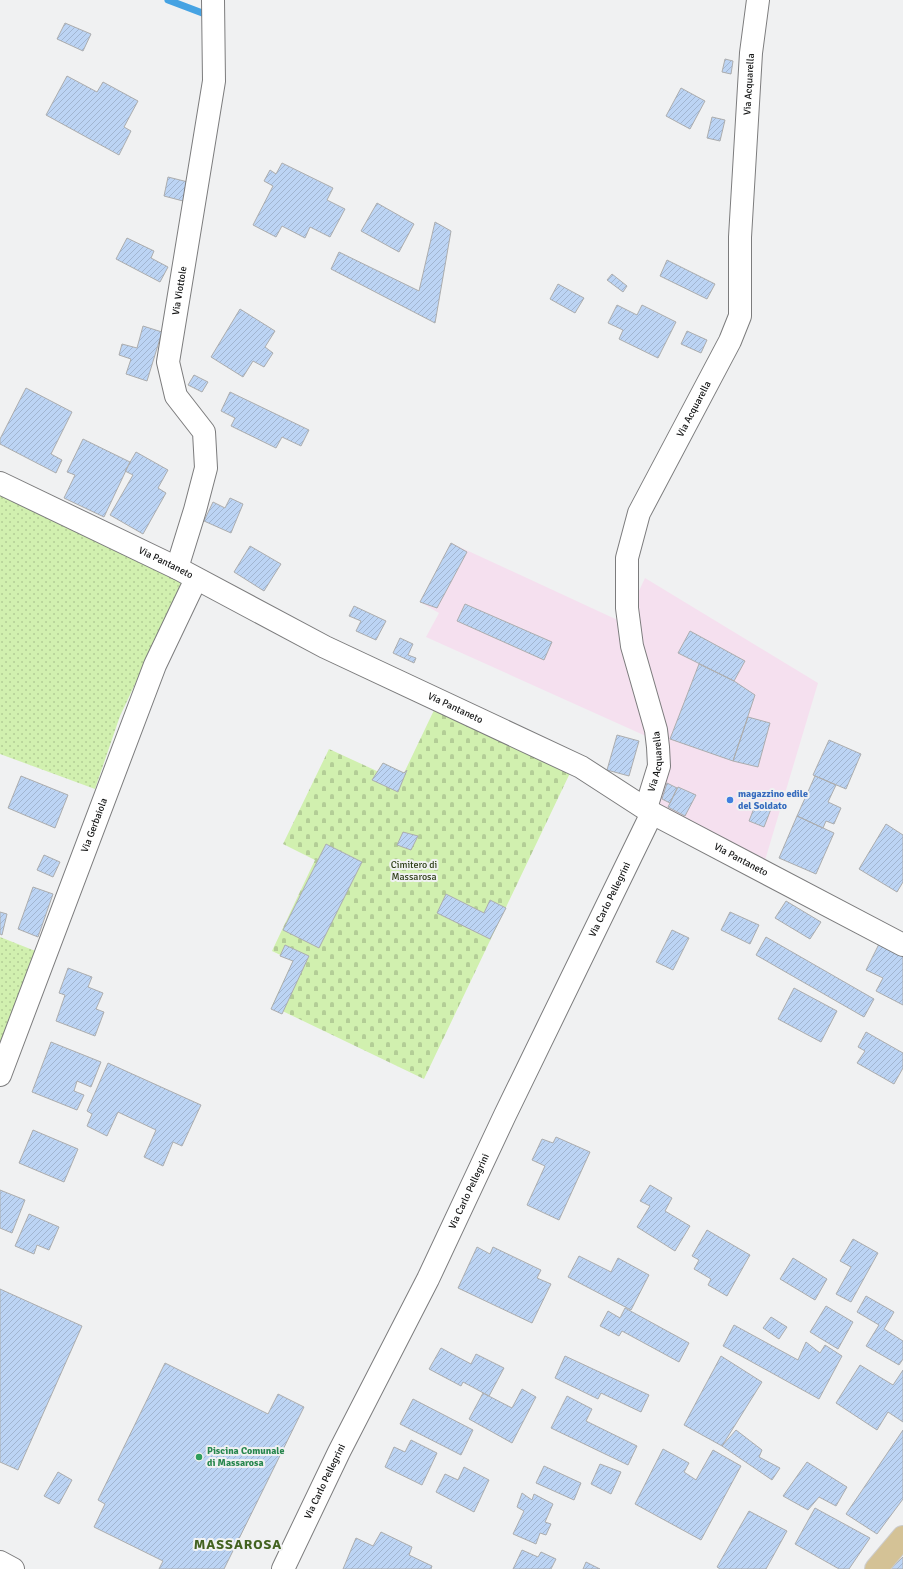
<svg xmlns="http://www.w3.org/2000/svg" width="903" height="1569" font-family="Signika,sans-serif">
<style>
.commercial{fill:#f5e0ef}
.grass{fill:url(#grass-dots)}
.cemetery{fill:url(#cemetery-stones)}
.lines{fill:none;stroke-linecap:round;stroke-linejoin:round}
.stream{stroke:#46a3e3;stroke-width:7}
.building{fill:url(#building-hatch);stroke:#acadae}
.minor-casing{stroke:#7c7c7d;stroke-width:24}
.major-casing{stroke:#ccc;stroke-width:24}
.minor{stroke:#fff;stroke-width:22}
.major{stroke:#d4c296;stroke-width:22}
.shop-dot{fill:#3f7fe0;stroke:#f0f1f2;stroke-width:1.5}
.leisure-dot{fill:#2e9e5b;stroke:#f0f1f2;stroke-width:1.5}
.labels{text-anchor:middle;dominant-baseline:central;stroke-width:4;stroke-linejoin:round;paint-order:stroke}
.street-label{font-size:10px;fill:#151616;stroke:#f0f1f2}
.shop-label{font-size:10px;font-weight:bold;fill:#366cbe;stroke:#f0f1f2;text-anchor:start}
.park-label{font-size:10px;fill:#2d3d17;stroke:#f0f1f2}
.leisure-label{font-size:10px;font-weight:bold;fill:#27864d;stroke:#f0f1f2;text-anchor:start}
.district-label{font-size:14px;font-weight:bold;letter-spacing:1px;fill:#426220;stroke:#f0f1f2}
</style>
<defs>
<pattern id="grass-dots" width="8" height="8" patternUnits="userSpaceOnUse"><rect width="8" height="8" fill="#d1f0af"/><path d="M2 2h.1M6 6h.1" fill="none" stroke="#b3cd96" stroke-width="1.8" stroke-linecap="round"/></pattern>
<pattern id="cemetery-stones" width="16" height="16" patternUnits="userSpaceOnUse"><rect width="16" height="16" fill="#d1f0af"/><path d="M2 7V4a2 2 0 0 1 4 0v3zM10 15v-3a2 2 0 0 1 4 0v3z" fill="#b3cd96"/></pattern>
<pattern id="building-hatch" width="6" height="6" patternUnits="userSpaceOnUse"><rect width="6" height="6" fill="#bcd4f4"/><path d="M-1 1l2-2M0 6l6-6M5 7l2-2" fill="none" stroke="#a1b5d0"/></pattern>
</defs>
<rect width="100%" height="100%" fill="#f0f1f2"/>
<path class="commercial" d="M451 543 624 623 645 578 818 683 763 867 658 806 668 762V746L426 637 439 613 420 602Z"/>
<path class="grass" d="M0 492 183 582 120 716 95 789 0 754Z
M0 937 43 954 0 1053Z"/>
<path class="cemetery" d="M436 706 571 771 424 1079 272 1006 293 961 272 951 315 860 283 844 329 749 379 772 383 763 404 773Z"/>
<g class="lines">
<path class="stream" d="M168 0 205 14"/>
</g>
<path class="building" d="M65 23 91 34 83 51 57 39Z
M725 59 733 61 731 74 722 72Z
M67 76 97 92 103 82 138 101 124 127 131 131 119 155 46 115Z
M681 88 705 101 690 129 666 116Z
M712 117 725 120 720 141 707 138Z
M282 163 333 188 327 200 345 209 330 237 310 227 305 238 282 226 276 237 253 225 273 186 264 181 270 170 276 174Z
M168 177 188 182 183 201 164 196Z
M377 203 414 224 399 252 361 231Z
M435 222 451 231 435 323 331 269 339 252 419 291Z
M127 238 154 251 151 258 168 267 160 282 116 259Z
M667 260 715 284 707 299 660 276Z
M612 274 627 286 623 292 607 280Z
M558 284 584 298 575 313 550 299Z
M617 305 637 315 642 305 676 322 658 358 619 339 623 330 608 323Z
M240 309 275 331 265 347 273 353 264 367 253 361 243 377 211 357Z
M143 326 162 332 147 381 126 374 131 359 119 355 122 344 137 348Z
M687 331 707 340 701 353 681 344Z
M194 375 208 382 202 392 188 385Z
M26 388 72 412 51 454 62 460 56 473 0 444V439Z
M230 392 309 430 301 446 282 437 276 448 231 426 235 418 221 411Z
M83 439 130 462 104 517 64 498 75 475 67 472Z
M136 452 168 470 158 488 166 493 143 534 110 515 133 475 125 471Z
M230 498 243 504 231 533 204 521 213 502 225 508Z
M451 543 467 552 437 608 420 602Z
M250 546 281 564 264 591 234 572Z
M465 604 552 642 544 660 457 621Z
M354 606 386 621 376 640 356 631 361 621 349 616Z
M690 631 745 661 734 681 678 653Z
M400 638 413 644 408 655 416 658 414 663 393 653Z
M699 664 734 681 755 695 733 761 670 739Z
M748 717 770 723 758 767 733 761Z
M617 735 639 741 629 776 607 770Z
M829 740 861 754 846 789 813 775Z
M383 763 404 773 407 770 398 792 372 780Z
M21 776 68 795 55 828 8 808Z
M815 776 836 785 828 802 841 808 834 824 826 821 823 828 797 816Z
M667 783 677 788 670 803 662 799Z
M678 787 696 795 685 816 668 807Z
M756 803 771 809 764 827 749 821Z
M797 816 834 833 816 874 779 858Z
M886 824 903 835V882L897 892 859 869Z
M403 832 418 836 411 850 397 845Z
M326 844 362 862 319 948 283 930Z
M44 855 60 862 53 877 37 870Z
M33 887 53 894 38 937 18 929Z
M446 894 484 913 490 900 506 908 490 939 437 913Z
M786 901 821 922 810 939 775 918Z
M0 912 7 914 2 935 0 934Z
M730 912 759 925 750 944 721 930Z
M672 930 689 938 673 970 656 962Z
M766 937 874 999 864 1017 756 955Z
M879 944 903 956V1005L876 991 883 978 866 970Z
M285 945 309 956 282 1014 271 1009 293 961 280 956Z
M68 968 92 977 88 987 103 993 96 1009 104 1012 95 1036 56 1021 65 995 59 993Z
M794 988 837 1011 821 1042 778 1019Z
M866 1032 903 1053V1068L894 1084 857 1063 865 1051 858 1047Z
M51 1042 101 1062 91 1087 77 1081 74 1091 84 1095 77 1110 32 1092Z
M108 1063 201 1105 182 1146 173 1142 163 1166 144 1157 156 1130 118 1112 107 1136 87 1126 92 1114 87 1111Z
M33 1130 78 1149 64 1182 19 1163Z
M556 1137 590 1152 559 1220 527 1205 545 1166 532 1160 542 1139 553 1143Z
M650 1185 672 1198 665 1211 690 1226 675 1251 637 1227 650 1206 640 1201Z
M0 1190 25 1200 12 1233 0 1228Z
M29 1214 59 1227 49 1250 37 1245 34 1254 15 1246Z
M707 1230 750 1255 727 1296 708 1285 711 1279 694 1269 699 1260 692 1256Z
M853 1239 878 1253 851 1302 836 1294 851 1267 840 1261Z
M477 1247 490 1254 493 1247 541 1270 537 1278 551 1284 532 1323 458 1288Z
M579 1256 611 1272 618 1258 649 1275 631 1310 568 1277Z
M793 1258 827 1279 815 1300 780 1279Z
M0 1289 82 1326 18 1470 0 1462Z
M866 1296 894 1312 884 1329 903 1341V1359L899 1365 866 1346 879 1325 857 1312Z
M826 1306 853 1322 838 1349 810 1332Z
M625 1308 689 1343 679 1362 622 1331 619 1336 600 1326 608 1311 620 1318Z
M771 1317 787 1327 779 1339 763 1328Z
M734 1325 798 1360 806 1342 820 1353 825 1345 842 1356 819 1399 723 1346Z
M441 1348 471 1364 476 1354 504 1368 489 1396 463 1382 461 1386 429 1369Z
M565 1356 649 1395 641 1412 601 1393 598 1399 555 1378Z
M721 1356 762 1382 722 1446 684 1425Z
M165 1363 268 1414 278 1394 304 1407 224 1569H159L163 1561 94 1527 105 1504 98 1500Z
M860 1365 893 1385 903 1370V1422L888 1412 877 1430 836 1403Z
M522 1389 536 1397 512 1443 469 1419 483 1393 512 1408Z
M567 1396 592 1409 586 1421 637 1446 628 1465 551 1428Z
M413 1399 473 1430 461 1455 400 1424Z
M736 1430 762 1450 759 1457 780 1468 772 1480 722 1446Z
M903 1430V1499L877 1534 846 1514Z
M411 1440 437 1453 422 1485 385 1467 394 1447 405 1452Z
M663 1449 689 1463 684 1472 696 1480 713 1450 741 1466 701 1540 635 1504Z
M807 1462 847 1487 836 1506 819 1497 808 1510 783 1496Z
M600 1464 621 1472 611 1494 591 1484Z
M544 1466 581 1483 574 1500 536 1483Z
M464 1467 489 1480 474 1512 436 1492 445 1474 458 1480Z
M58 1472 72 1480 59 1504 44 1496Z
M522 1493 532 1500 534 1494 553 1504 545 1522 551 1524 546 1535 540 1533 536 1544 513 1534 524 1511 517 1507Z
M815 1508 870 1538 849 1569H839L795 1544Z
M749 1511 787 1531 766 1569H720L717 1567Z
M381 1532 412 1547 409 1555 432 1566 431 1569H343L356 1538 373 1546Z
M522 1550 538 1557 541 1552 556 1559 551 1569H513Z
M903 1557V1569H890Z
M586 1562 600 1569H583Z"/>
<g class="lines">
<defs>
<g id="minor">
<path id="s1" d="M0 483 177 568 325 647 581 767 652 813 903 945"/>
<path id="s2" d="M177 568 195 510 206 468 204 432 176 396 168 362 214 81 213 0"/>
<path id="s3" d="M646 808 659 766 658 747 656 730 632 646 627 608V558L639 513 730 341 740 316V237L751 53 758 0"/>
<path id="s4" d="M0 1075 155 665 196 579"/>
<path d="M0 1562 13 1569"/>
<path id="s5" d="M283 1569 339 1452 428 1279 505 1115 652 813"/>
</g>
<path id="major" d="M876 1569 903 1537"/>
</defs>
<use href="#minor" class="minor-casing"/>
<use href="#major" class="major-casing"/>
<use href="#minor" class="minor"/>
<use href="#major" class="major"/>
</g>
<circle class="shop-dot" cx="730" cy="800" r="4"/>
<circle class="leisure-dot" cx="199" cy="1457" r="4"/>
<g class="labels">
<g class="street-label">
<text stroke="none"><textPath href="#s3" startOffset="756">Via Acquarella</textPath></text>
<text stroke="none"><textPath href="#s2" startOffset="293">Via Viottole</textPath></text>
<text stroke="none"><textPath href="#s3" startOffset="420">Via Acquarella</textPath></text>
<text stroke="none"><textPath href="#s1" startOffset="184">Via Pantaneto</textPath></text>
<text stroke="none"><textPath href="#s1" startOffset="508">Via Pantaneto</textPath></text>
<text stroke="none"><textPath href="#s3" startOffset="48">Via Acquarella</textPath></text>
<text stroke="none"><textPath href="#s4" startOffset="267">Via Gerbaiola</textPath></text>
<text stroke="none"><textPath href="#s1" startOffset="832">Via Pantaneto</textPath></text>
<text stroke="none"><textPath href="#s5" startOffset="745">Via Carlo Pellegrini</textPath></text>
<text stroke="none"><textPath href="#s5" startOffset="421">Via Carlo Pellegrini</textPath></text>
<text stroke="none"><textPath href="#s5" startOffset="97">Via Carlo Pellegrini</textPath></text>
</g>
<g class="shop-label">
<text x="738" y="794">magazzino edile<tspan x="738" dy="12">del Soldato</tspan></text>
</g>
<g class="park-label">
<text x="414" y="865">Cimitero di<tspan x="414" dy="12">Massarosa</tspan></text>
</g>
<g class="leisure-label">
<text x="207" y="1451">Piscina Comunale<tspan x="207" dy="12">di Massarosa</tspan></text>
</g>
<g class="district-label">
<text x="238" y="1544">MASSAROSA</text>
</g>
</g>
</svg>
